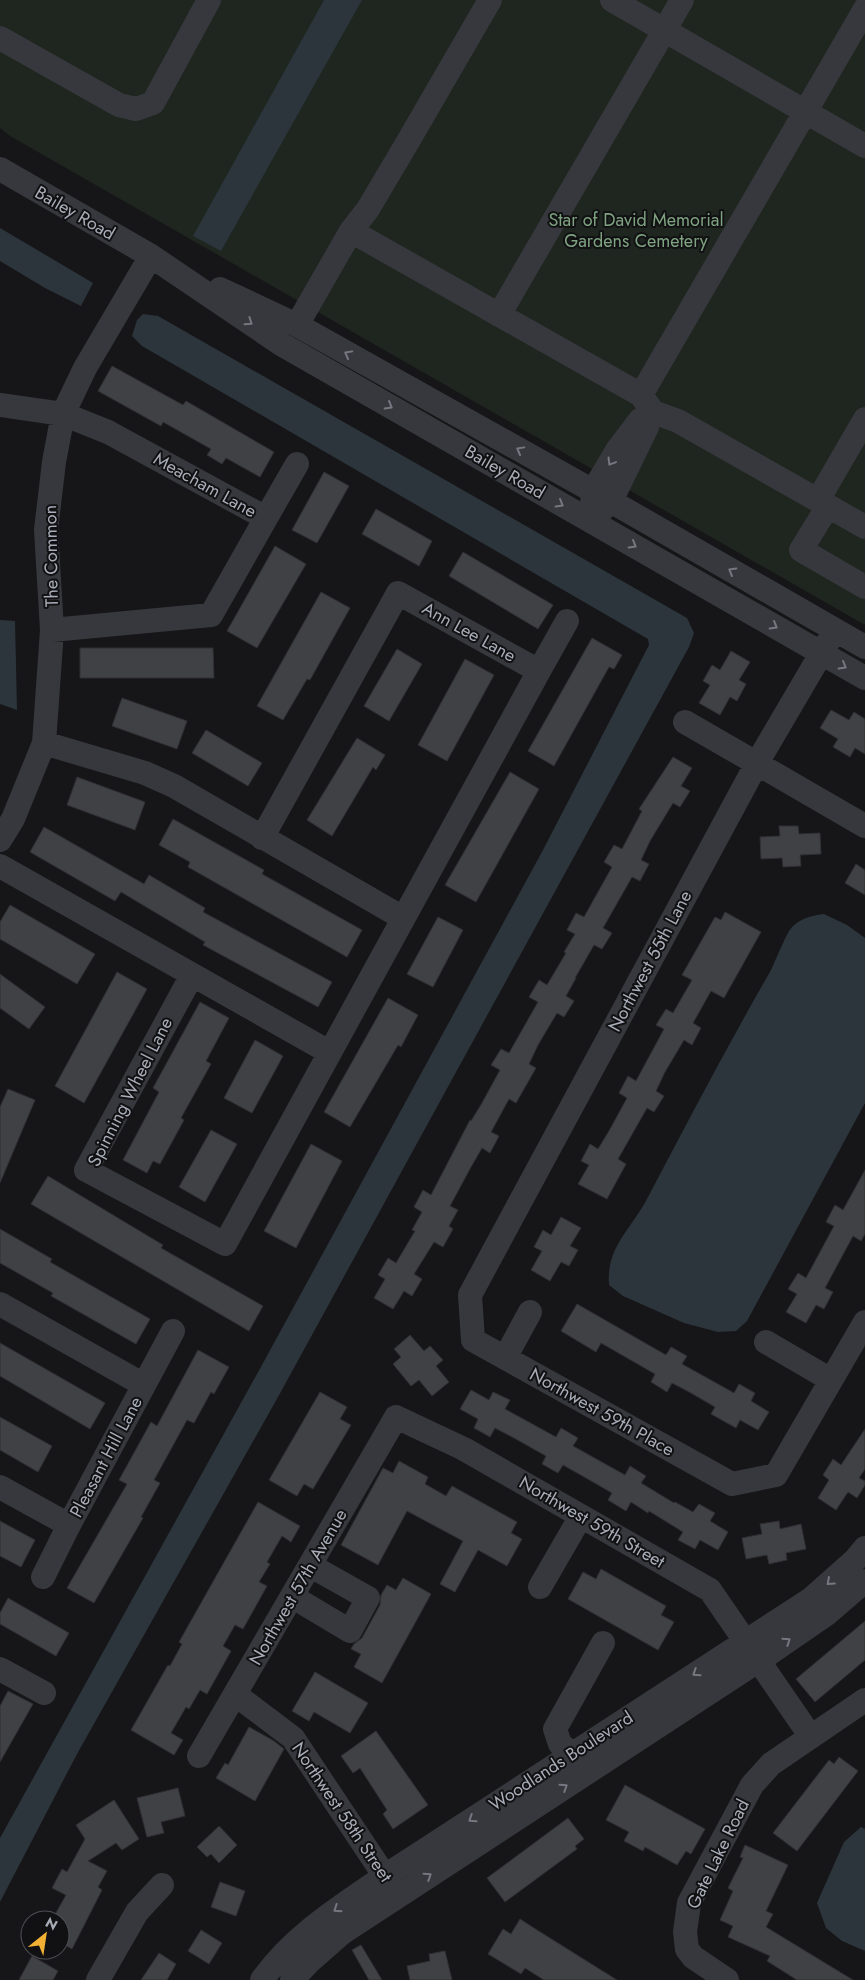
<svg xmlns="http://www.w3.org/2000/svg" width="865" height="1980" font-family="Jost,sans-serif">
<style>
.green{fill:#1e261f}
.water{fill:#2c353c}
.building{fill:#404145;stroke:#303034}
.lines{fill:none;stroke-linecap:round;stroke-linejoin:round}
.minor{stroke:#37383d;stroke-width:24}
.oneway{stroke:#757881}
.labels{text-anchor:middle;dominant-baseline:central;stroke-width:4;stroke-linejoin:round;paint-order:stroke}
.street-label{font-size:18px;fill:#a8adb8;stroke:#111113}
.park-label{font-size:18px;fill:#7fa381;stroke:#111113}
</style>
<rect width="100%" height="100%" fill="#161618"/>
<path class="green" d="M0 0H865V625L10 136 0 128Z"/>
<path class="water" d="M324 0H362L221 251 193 236Z
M0 228 93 283 81 306 45 288 0 261Z
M143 314 158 316 687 618 694 633 689 647 278 1397 77 1754 0 1902V1838L262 1365 543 850 649 645 648 639 142 346 132 336 137 320Z
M0 620 15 621 17 710 0 704Z
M824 914 847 925 865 938V1103L747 1321 736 1331 718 1332 684 1323 623 1296 609 1285C606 1246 632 1229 648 1197 688 1121 728 1045 771 970 776 960 787 931 793 926 801 918 814 915 824 914Z
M861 1827 865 1829V1951L842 1941 826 1928 817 1903 844 1842Z"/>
<path class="building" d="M112 366 183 405 186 401 274 452 260 477 226 458 222 464 207 455 211 449 163 422 161 426 98 391Z
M324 472 349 486 317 543 292 530Z
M376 509 432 541 419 566 362 534Z
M275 546 306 564 257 648 227 631Z
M463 552 553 605 538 629 449 576Z
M321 592 350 608 310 680 307 679 283 720 257 706Z
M592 638 622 655 614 669 609 667 554 766 528 751Z
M80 648H213L214 678H80Z
M397 649 422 664 389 721 364 706Z
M731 651 750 662 739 680 746 684 737 701 730 697 720 715 699 703 710 685 703 681 712 665 720 670Z
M465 659 494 675 447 761 418 745Z
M122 698 187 721 177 749 112 726Z
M831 710 849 720 854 712 865 719V754L855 748 850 757 833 747 838 739 820 728Z
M206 730 262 763 248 786 192 753Z
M357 738 385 755 376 770 373 767 332 836 307 820Z
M673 757 692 768 681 786 690 791 680 807 673 803 650 841 641 860 649 864 640 881 632 877 603 928 612 933 602 949 594 945 575 978H576L566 996 574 1001 564 1017 557 1013 538 1045 529 1064 536 1068 516 1103 509 1099 491 1132 499 1136 490 1153 482 1148 471 1167 450 1206 458 1210 449 1226 453 1229 443 1247 434 1242 414 1274 422 1279 412 1296 404 1291 393 1309 374 1298 385 1279 378 1275 388 1258 396 1263 415 1231 412 1230 422 1212 414 1207 423 1190 431 1195 470 1120 471 1121 482 1103 500 1070 491 1065 501 1049 509 1053 538 1002 529 997 539 980 547 985 566 953 564 952 575 934 567 930 576 913 584 917 612 867 604 862 614 845 622 849 642 811 639 809Z
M510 772 539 789 476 902 445 885Z
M77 777 145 802 135 830 67 805Z
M173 819 264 870 262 874 362 930 347 957 188 867 190 862 159 845Z
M779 826H798L799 834 820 833 821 854 800 855 801 866 783 867 782 858 761 859 760 837 780 836Z
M44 827 144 884 149 875 205 908 203 912 332 982 318 1007 203 945 205 942 121 892 115 901 30 852Z
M856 864 865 870V895L845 883Z
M10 905 95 954 77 984 0 939V922Z
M725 912 761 932 724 998 711 991 693 1023 701 1028 692 1045 684 1040 665 1072 656 1091 664 1096 654 1112 647 1108 618 1159 626 1164 607 1199 578 1184 589 1165 581 1161 590 1144 598 1149 609 1131 627 1098 619 1093 628 1076 636 1081 664 1029 656 1025 666 1009 673 1013 692 980 682 975 715 917 721 920Z
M438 917 463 930 433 987 407 974Z
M117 972 147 989 84 1103 55 1086Z
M0 974 45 1007 29 1029 0 1008Z
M388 998 418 1015 401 1047 398 1045 350 1127 324 1112Z
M200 1002 229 1018 206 1061 211 1064 181 1118 184 1120 160 1164 153 1161 147 1173 123 1160 159 1092 153 1088Z
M255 1040 283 1056 252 1113 224 1098Z
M8 1089 35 1100 0 1183V1107Z
M211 1130 237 1144 205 1202 179 1187Z
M311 1144 342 1161 296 1248 264 1231Z
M865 1170V1234L861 1241 853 1236 825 1288 833 1292 824 1309 816 1305 806 1323 786 1312 797 1294 788 1289 798 1273 806 1278 834 1226 826 1222 835 1205 843 1210Z
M48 1176 163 1245 161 1248 263 1306 249 1331 31 1204Z
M561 1217 581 1228 570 1246 578 1250 569 1266 561 1262 550 1281 531 1270 542 1251 534 1247 543 1230 551 1235Z
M0 1229 52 1259 50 1262 150 1319 136 1344 51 1296 53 1293 0 1263Z
M577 1304 666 1355 671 1347 687 1356 682 1364 734 1393 739 1384 755 1393 751 1401 769 1412 758 1430 740 1420 736 1428 711 1414 715 1407 691 1393 672 1383 667 1392 651 1382 655 1374 601 1343 596 1352 561 1331Z
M410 1335 424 1351 430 1346 443 1360 436 1366 449 1382 432 1396 419 1380 411 1386 393 1364 401 1357 394 1349Z
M0 1343 105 1403 90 1429 0 1376Z
M198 1350 229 1367 214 1394 211 1392 194 1423 187 1420 154 1480 160 1483 141 1517 143 1518 94 1603 67 1588 127 1484 119 1480 151 1422 157 1426Z
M471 1390 489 1400 493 1392 510 1400 505 1409 556 1437 561 1428 578 1438 573 1446 625 1475 630 1466 646 1476 641 1483 674 1503 675 1502 693 1512 699 1504 715 1513 710 1521 728 1532 718 1550 700 1540 695 1549 678 1540 683 1532 649 1511 648 1513 631 1502 626 1511 608 1500 612 1493 586 1478 563 1465 558 1473 542 1464 546 1456 514 1438 495 1428 490 1437 474 1428 478 1419 460 1409Z
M320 1392 347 1407 340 1419 351 1425 313 1489 304 1484 297 1496 269 1480Z
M0 1417 52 1446 38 1472 0 1450Z
M865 1429V1469L859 1478 865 1481V1485L857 1498 848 1492 836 1510 818 1498 829 1480 823 1475 833 1459 841 1465Z
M399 1461 428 1477 425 1484 446 1496 452 1486 517 1522 511 1533 522 1539 507 1566 478 1550 455 1592 440 1584 463 1541 407 1511 378 1565 341 1545 383 1468 393 1473Z
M258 1502 300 1526 291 1542 282 1536 267 1562 270 1564 259 1582 267 1586 243 1629 235 1625 223 1646 231 1651 207 1694 200 1690 189 1709 186 1707 171 1733 183 1740 174 1755 131 1730 168 1665 170 1666 182 1644 179 1642Z
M0 1521 35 1540 21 1567 0 1556Z
M779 1521 780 1529 801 1524 806 1549 786 1553 787 1560 769 1564 767 1555 746 1559 742 1538 762 1534 760 1524Z
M601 1569 666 1606 661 1615 674 1622 658 1650 568 1599 583 1572 596 1579Z
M403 1578 431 1594 382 1683 354 1667 361 1654 351 1649 354 1644 362 1638 380 1605 381 1595 387 1585 396 1590Z
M8 1598 69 1633 56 1656 0 1624V1613Z
M865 1621V1660L815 1702 796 1679Z
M315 1672 368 1703 350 1733 314 1712 309 1721 292 1711Z
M8 1691 33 1704 0 1762V1706Z
M249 1727 274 1741 284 1749 255 1801 216 1778 225 1763 228 1765Z
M376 1731 428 1805 393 1829 383 1814 387 1810 360 1768 353 1773 341 1756Z
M839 1757 858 1771 797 1851 773 1833 829 1760 834 1764Z
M625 1785 705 1829 691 1854 686 1851 677 1865 645 1847 643 1851 624 1841 629 1832 606 1820Z
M178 1788 185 1816 161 1822 164 1833 147 1837 137 1798Z
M114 1800 139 1839 122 1850 116 1843 88 1861 107 1871 98 1887 102 1890 72 1949 60 1942V1920H52L66 1895 52 1888 62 1869 67 1872 85 1839 76 1825Z
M568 1818 584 1839 575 1846 577 1849 505 1902 487 1878Z
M219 1826 237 1845 219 1863 211 1854 207 1857 197 1847Z
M745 1845 788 1865 766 1911 773 1914 766 1927 853 1980H797L767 1961 770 1956 728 1937 733 1926 720 1920 733 1891 728 1888 743 1858 740 1857Z
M220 1882 245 1891 236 1916 211 1907Z
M520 1919 537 1930 617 1980H544L525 1968 521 1974 488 1954 503 1929 511 1934Z
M201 1930 222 1943 209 1964 188 1951Z
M361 1945 382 1980H369L352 1950Z
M445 1951 452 1980H410L407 1966 430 1961 429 1954Z
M159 1953 176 1964 167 1980H141Z
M32 1956 58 1971 53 1980H19Z"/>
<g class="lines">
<path class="minor" d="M612 0 865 146
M0 38 119 105 136 109 153 103 209 0
M0 169 151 256 281 344 865 678
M351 231 641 395 653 412 678 421 865 527
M220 289 297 325 593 491 865 647
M499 315 682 0
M297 325 351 231 368 209 410 138 490 0
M641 395 865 9
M0 405 63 414 108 432 266 518 211 615 52 630
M818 500 865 419
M828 506 801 550 865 587
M592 507 593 491 618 449 640 420 653 412
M601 511 611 501 647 427
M266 518 297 464
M835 630 757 763 470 1295 473 1340 732 1484 776 1475 865 1322
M539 671 567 621
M685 722 865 826
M44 743 145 773 174 786 403 918
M0 840 13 819 44 743 52 630 46 530 54 462 63 414 85 368 151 256
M0 866 329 1052
M192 975 86 1170 225 1244 539 671 398 593 262 838
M0 1304 144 1385 69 1525 0 1487
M766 1342 831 1380
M505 1358 530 1312
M144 1385 173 1331
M43 1577 69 1525
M540 1587 581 1516
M293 1597 350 1631 368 1598 311 1566
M0 1669 44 1693
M236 1695 293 1738 394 1890
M572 1754 560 1744 555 1729 603 1643
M199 1756 396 1417 464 1449 710 1590 811 1737
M98 1980 137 1912 162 1885
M262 1980C293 1936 341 1906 385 1876L811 1599 855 1560 865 1548
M292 1980 309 1962 342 1933 767 1655 828 1613 865 1581
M727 1980 693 1957 687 1949 685 1932 689 1903 752 1785 771 1764 865 1700"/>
</g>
<defs><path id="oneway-chevron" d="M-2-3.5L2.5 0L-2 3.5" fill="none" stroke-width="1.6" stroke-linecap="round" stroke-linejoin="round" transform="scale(1.25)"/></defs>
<g class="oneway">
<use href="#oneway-chevron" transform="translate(249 322) rotate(34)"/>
<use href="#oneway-chevron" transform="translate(348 354) rotate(-151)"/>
<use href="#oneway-chevron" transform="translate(389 406) rotate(30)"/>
<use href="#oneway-chevron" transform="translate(520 450) rotate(-151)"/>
<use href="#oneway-chevron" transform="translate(611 462) rotate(121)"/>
<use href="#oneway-chevron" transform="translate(560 504) rotate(30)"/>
<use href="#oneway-chevron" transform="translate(633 545) rotate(30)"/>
<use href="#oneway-chevron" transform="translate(732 571) rotate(-150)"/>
<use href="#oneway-chevron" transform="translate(774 626) rotate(30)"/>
<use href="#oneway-chevron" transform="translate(843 666) rotate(30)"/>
<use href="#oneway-chevron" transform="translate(830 1582) rotate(138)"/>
<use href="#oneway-chevron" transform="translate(787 1641) rotate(-34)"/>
<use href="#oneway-chevron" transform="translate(696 1673) rotate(147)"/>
<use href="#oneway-chevron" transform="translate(564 1787) rotate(-33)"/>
<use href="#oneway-chevron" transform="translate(472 1819) rotate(147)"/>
<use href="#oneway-chevron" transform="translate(428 1876) rotate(-33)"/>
<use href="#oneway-chevron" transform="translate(337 1909) rotate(146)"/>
</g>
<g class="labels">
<g class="street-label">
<text transform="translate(75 213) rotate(30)">Bailey Road</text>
<text transform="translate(505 472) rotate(30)">Bailey Road</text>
<text transform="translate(205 485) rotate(29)">Meacham Lane</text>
<text transform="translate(51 556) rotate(-91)">The Common</text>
<text transform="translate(469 632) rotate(29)">Ann Lee Lane</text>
<text transform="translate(650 961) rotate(-62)">Northwest 55th Lane</text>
<text transform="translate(130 1092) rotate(-63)">Spinning Wheel Lane</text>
<text transform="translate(602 1412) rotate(29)">Northwest 59th Place</text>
<text transform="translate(106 1457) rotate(-62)">Pleasant Hill Lane</text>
<text transform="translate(592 1522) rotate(30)">Northwest 59th Street</text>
<text transform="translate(298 1587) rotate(-60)">Northwest 57th Avenue</text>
<text transform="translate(561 1761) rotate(-33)">Woodlands Boulevard</text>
<text transform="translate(342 1812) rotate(56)">Northwest 58th Street</text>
<text transform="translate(718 1854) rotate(-64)">Gate Lake Road</text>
</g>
<g class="park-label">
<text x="636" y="220">Star of David Memorial<tspan x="636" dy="21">Gardens Cemetery</tspan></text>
</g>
</g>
<g transform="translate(45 1935) rotate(30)"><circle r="24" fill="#111113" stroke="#4d4f55"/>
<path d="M0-4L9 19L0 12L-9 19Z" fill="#f2b134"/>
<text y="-8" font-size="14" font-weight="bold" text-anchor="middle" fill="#a8adb8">N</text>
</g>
</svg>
